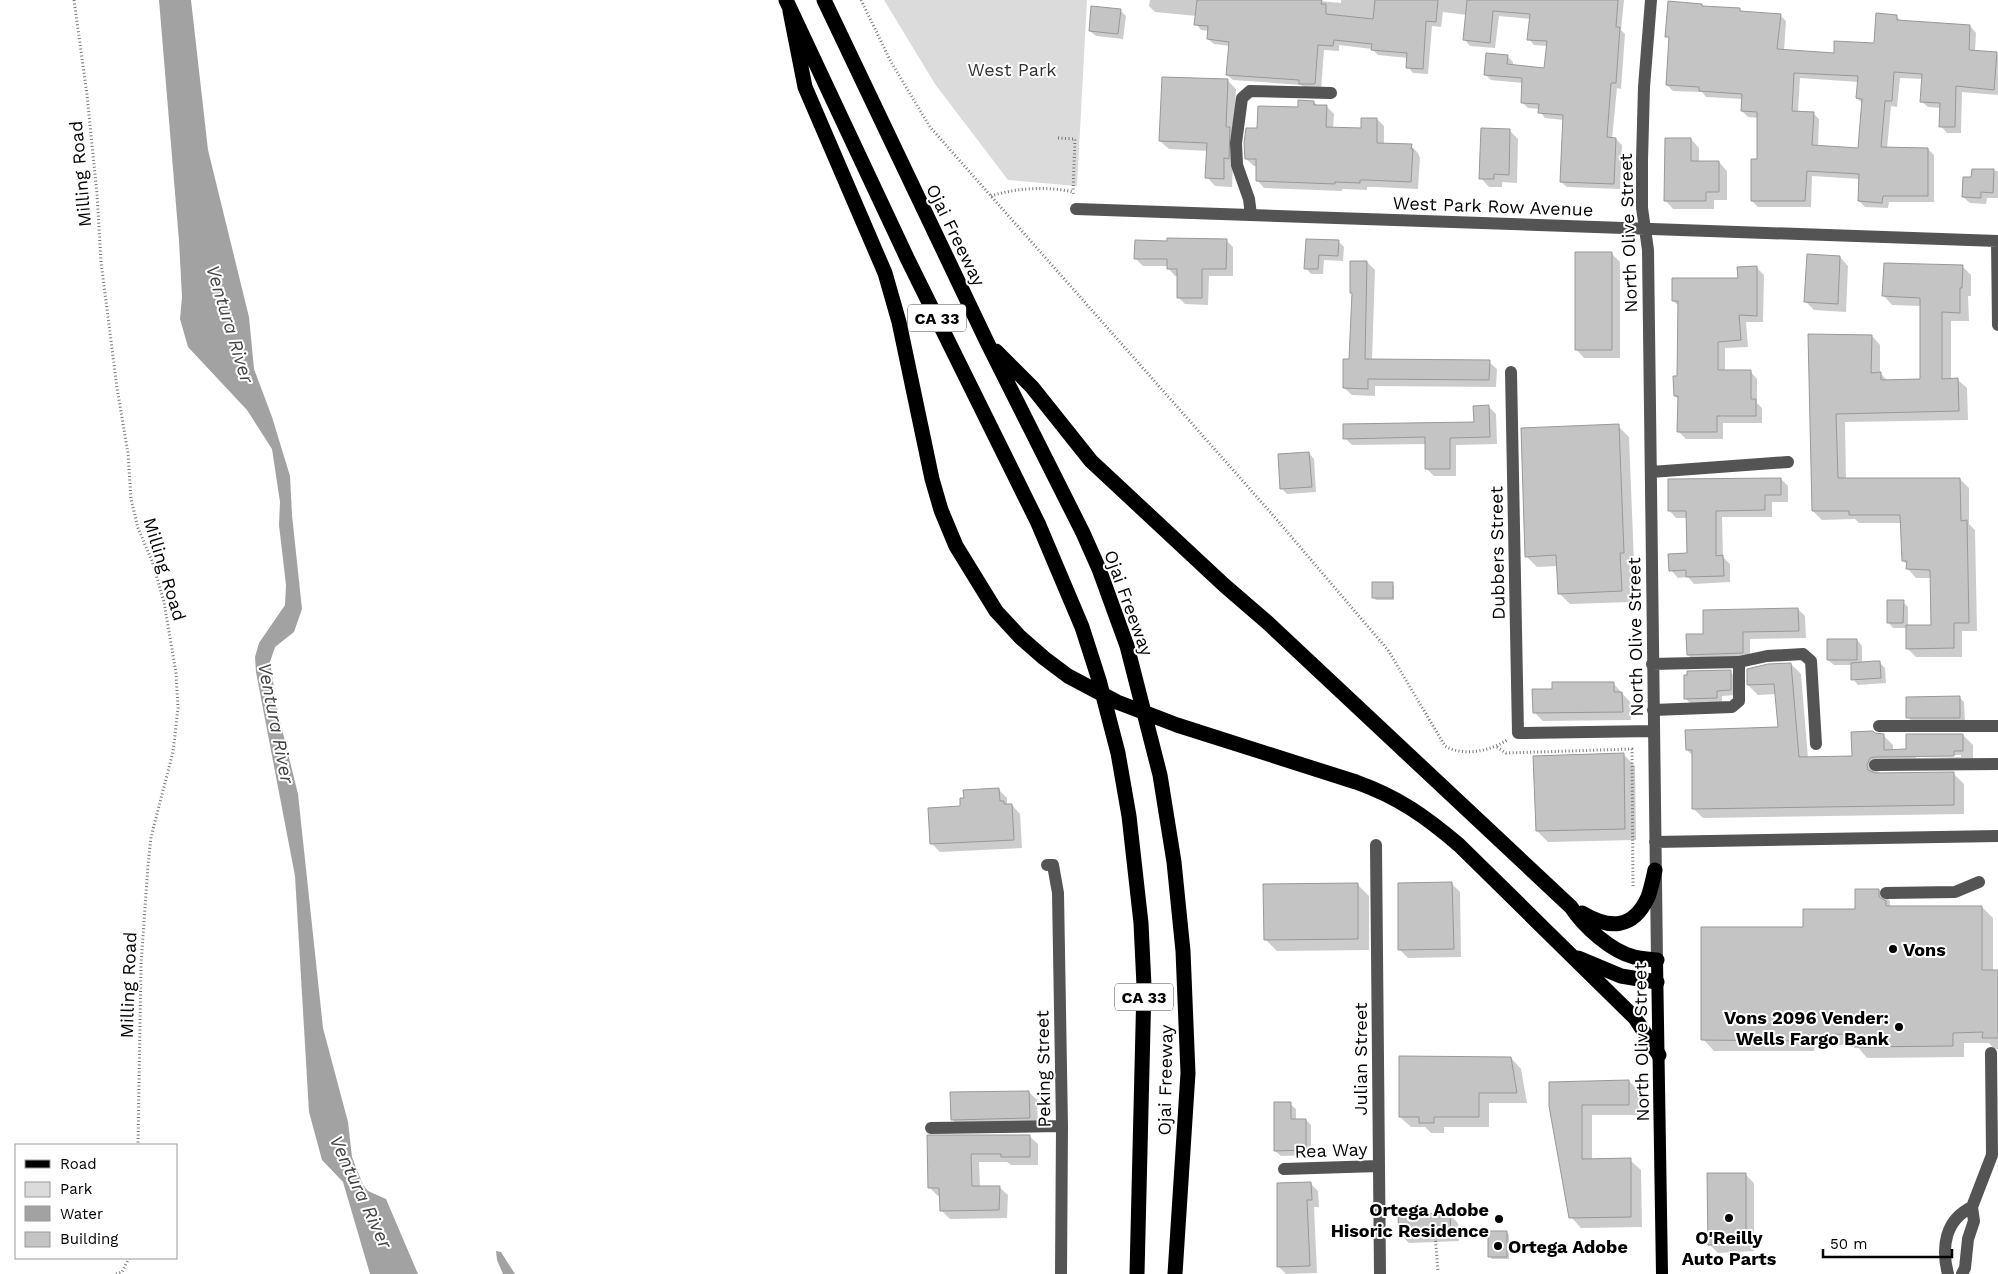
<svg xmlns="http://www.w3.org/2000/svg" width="1998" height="1274" font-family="'Work Sans',sans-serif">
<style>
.green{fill:#dbdbdb}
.water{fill:#a2a2a2}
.shadow{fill:#0003;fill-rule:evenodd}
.building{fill:#c4c4c4;stroke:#989898;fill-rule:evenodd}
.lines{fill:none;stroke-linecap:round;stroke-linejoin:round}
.path{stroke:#767676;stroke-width:3;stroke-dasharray:1 2.5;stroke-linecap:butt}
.minor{stroke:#545454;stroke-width:12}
.major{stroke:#000;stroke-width:12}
.highway{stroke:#000;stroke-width:15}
.poi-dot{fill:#000;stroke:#fff;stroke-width:2}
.labels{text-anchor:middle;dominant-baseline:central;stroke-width:4;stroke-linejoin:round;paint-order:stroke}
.shield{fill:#fff;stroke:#4c4c4c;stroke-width:1}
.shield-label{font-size:16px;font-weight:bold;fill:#000}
.park-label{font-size:18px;fill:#323232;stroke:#fff}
.street-label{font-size:18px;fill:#000;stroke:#fff}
.poi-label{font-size:18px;font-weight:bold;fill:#000;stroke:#fff;text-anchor:start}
.water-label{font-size:19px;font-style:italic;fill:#434343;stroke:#fff}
</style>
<rect width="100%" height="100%" fill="#fff"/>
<path class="green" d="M884 0H1087L1077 186 1008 180 935 84Z"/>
<path class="water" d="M159 0H191L208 150 249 317 254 369 272 417 290 476 292 515 302 609 294 632 275 647 270 662 278 713 298 794 323 1028 348 1122 352 1157 363 1185 368 1191 386 1199 418 1274H370L343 1182 322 1160 309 1112 295 876 256 672 255 657 259 643 285 605 286 585 279 525 280 502 272 449 247 410 188 347 180 319 182 297 179 241Z
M496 1251 501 1252 515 1274H503L497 1260Z"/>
<path class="shadow" d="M1150 0H1309L1341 3V0H1624L1621 30 1625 34 1621 89 1617 88 1612 139H1616L1622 145 1620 189 1567 187 1561 182 1564 120 1545 118 1540 112V109L1528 108 1522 102 1523 83 1491 80 1485 74 1507 56 1513 62V66L1546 69 1548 46 1534 45 1529 39 1531 19 1499 16 1495 48 1470 46 1465 40 1467 15 1443 12 1441 27 1432 26 1428 74 1413 73 1408 67V58L1378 55 1372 49 1339 45V51L1324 50 1321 90 1306 89 1301 85 1233 80 1227 75 1230 46 1214 44 1208 39 1209 31 1201 30 1196 24 1197 16 1155 12 1149 6Z
M1702 5 1704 7 1739 9 1743 12 1780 15 1786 21 1784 51 1835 54 1875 44 1896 16 1902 22 1970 26 1976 33 1975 52 1996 53 1998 55V95L1962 92 1961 133H1947L1941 126V108L1928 107 1921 101 1923 79 1900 78 1897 107 1891 106 1887 149H1928L1934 155V202H1889L1888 208 1865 207 1859 201 1860 179 1812 176 1811 207H1758L1752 201 1758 160 1759 118 1748 117 1742 111 1743 99 1706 97 1702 92 1673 91 1667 85 1670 40 1667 36ZM1800 78 1859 82 1857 98 1862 103 1859 149 1818 147 1819 119 1813 113 1798 112Z
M1120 10 1126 16 1123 39 1096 36 1090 31Z
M1227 80 1236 89 1232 187 1215 186 1207 177 1208 151 1169 149 1160 141Z
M1314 102 1318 106H1326L1334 114 1333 128 1362 129 1377 119 1384 126V144L1411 146 1418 153 1420 158 1418 189 1375 187H1367V190L1342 189V191L1264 188 1257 180V166H1254L1246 159 1258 129Z
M1510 131 1518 139 1517 183 1502 182V187H1489L1481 178Z
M1691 139 1699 148V162H1719L1727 171V200H1714V209H1673L1665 200Z
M1973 170 1998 171V198H1987L1986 204 1970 203 1963 197 1973 178Z
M1226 240 1233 247V276H1209L1208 305 1185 304 1178 297V276H1175L1168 268V266H1143L1135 258Z
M1307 240 1338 241 1344 247 1343 261 1324 260 1323 274H1311L1306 268Z
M1612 254 1620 262V358H1584L1576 349Z
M1840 257 1848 266 1846 312 1814 310 1806 302Z
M1367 262 1375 270 1372 360 1489 362 1497 369 1496 387 1375 386V396L1352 395 1344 388 1351 360 1353 295 1351 293V263Z
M1962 266 1971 275V296H1968L1969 321H1951V380H1958L1967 388 1968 420 1845 422 1846 480 1960 479 1969 488V524L1975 530 1977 631H1962V657H1916L1907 648V628H1893L1888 622 1903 602 1908 607V626H1932V578H1916L1908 569V565L1903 561 1902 523H1859L1855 519 1822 520 1813 511 1809 335 1872 336 1880 345V373L1888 381 1921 380V306L1892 305 1884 296Z
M1756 267 1764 275 1763 322H1746L1748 347 1725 348V371H1750L1757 379V403L1762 408V423H1723V439H1686L1679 432V400L1675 396 1679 377V306L1673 301 1739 279Z
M1488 406 1496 414 1497 444 1456 445V476H1434L1427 469V444L1352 445 1345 438 1475 423Z
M1618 426 1629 437 1634 563H1631L1632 602 1570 604 1559 593 1558 566 1537 567 1526 556Z
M1309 453 1314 459 1316 492 1287 494 1281 488Z
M1781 479 1788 486V502H1772V517H1722L1723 557 1730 564V582L1694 584 1688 577 1678 578 1671 570 1688 554V518H1676L1669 510Z
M1392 584 1394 586V600H1376L1374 598Z
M1798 609 1805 616 1806 638 1750 639V660L1695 662 1688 655 1704 635Z
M1857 640 1862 646V663H1880L1885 668 1886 683 1858 685 1853 679 1852 665H1834L1828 660Z
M1791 664 1801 674 1808 758 1853 757 1883 735 1893 745V751H1908L1963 735 1973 745V761L1880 768 1877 774H1954L1964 784V814L1703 818 1693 808V756L1687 750 1779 728 1777 694 1758 695 1748 685ZM1916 755H1961V757L1916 758Z
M1730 672 1736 677V695L1722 696V703L1691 704 1686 699Z
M1613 683 1630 702 1631 720 1543 721 1534 712 1553 690Z
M1959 697 1964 702 1965 723H1913L1908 717Z
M1624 755 1635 766 1636 840 1548 842 1537 831Z
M999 790 1007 798V805H1012L1020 814 1022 848 940 852 931 843 962 807Z
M1357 884 1369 896V950L1277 951 1265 939Z
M1452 884 1460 892 1461 957 1408 958 1399 949Z
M1879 890 1890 901V907H1982L1993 918V971H1998V1049H1994L1989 1043H1964V1057L1867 1058 1856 1045H1815L1814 1051H1714L1703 1039 1804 928 1856 910Z
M1511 1058 1521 1069 1527 1103H1489V1127H1444V1133H1431L1425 1127H1411L1400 1117Z
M1629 1081 1640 1092 1639 1115H1592V1160H1630L1641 1170 1642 1227 1581 1228 1571 1217 1551 1106Z
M1029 1092 1037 1100 1038 1126 960 1128 952 1119Z
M1290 1104 1296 1109V1120H1306L1311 1125V1155L1281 1156 1275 1151Z
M929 1136H1029L1038 1144V1165H1011L1007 1162H979L980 1187H999L1008 1195 1007 1218 950 1219 941 1210V1196H938L929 1187Z
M1745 1174 1754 1183V1251L1718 1253 1709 1244Z
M1311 1184 1318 1191 1319 1207H1314L1317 1273 1286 1274 1279 1267Z
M1449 1214 1458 1223 1459 1241 1409 1243 1400 1234Z
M1507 1233 1509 1235V1259H1492L1490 1256Z"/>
<path class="building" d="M1197 0H1322L1321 4H1326V14L1373 19 1375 0H1438L1436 22 1426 21 1423 69 1406 68 1407 53 1371 50 1372 44 1334 40 1333 46 1318 45 1315 84H1299V80L1226 75 1229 42 1207 39 1208 26 1194 25Z
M1467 0H1618L1616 27H1620L1616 83H1611L1607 137 1616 138 1614 184 1560 182 1563 115 1538 113 1539 104 1521 103 1522 78 1484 75 1486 53 1508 55 1507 64 1544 68 1547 41 1527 40 1530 14 1493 11 1490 43 1463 40Z
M1668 1 1702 4V6L1740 8V11L1781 14 1777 49 1834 53V41L1874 43 1876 13 1897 15V20L1970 25 1969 50 1997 52 1994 90 1956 86 1955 127H1939L1940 103 1920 102 1922 74 1894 72 1892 101H1885L1881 147 1928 148V196H1883L1882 203 1858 201 1859 174 1807 171 1805 201H1751V159H1757V112L1741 111 1742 94 1699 91V87L1666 85 1669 37H1665ZM1794 73 1858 76 1856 98 1862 99 1858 148 1812 145 1814 112 1792 111Z
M1091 6 1121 9 1118 34 1089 31Z
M1162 77 1228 79 1226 127H1230L1229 159 1224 158V179L1205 178 1207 143 1159 141Z
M1298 100 1314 101V105H1327L1326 127 1361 128V118H1377V143L1412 144 1411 149H1413L1411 182 1367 180H1360V183L1335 182V184L1256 181V159H1245L1244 143 1246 128H1257L1258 106 1298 107Z
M1481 128 1510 129 1509 175 1494 174V179H1479Z
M1665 138H1691V161H1719V192H1706V201H1664Z
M1972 169H1994L1993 193 1981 192V198L1962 197 1963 177H1971Z
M1167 238 1227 239 1226 269H1202V298H1177V269H1167V259H1134L1135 240 1167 241Z
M1306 239 1339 240 1338 256 1319 255 1318 269H1304Z
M1575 252H1612V350H1575Z
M1807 254 1840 256 1838 304 1804 302Z
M1350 261H1367L1365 359 1490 360 1489 380 1368 379V389L1343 388V359H1349L1352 293H1350Z
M1884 263 1963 265 1962 288H1960V313L1942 312V379L1958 378 1959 411 1836 414 1838 478H1960L1961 521 1967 520 1969 623H1954V648L1906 649V625H1931L1930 570 1906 569 1907 561H1902L1900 515H1849V511H1812L1808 334 1872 335 1871 373 1881 372V380L1920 379V298L1882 296Z
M1757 266V316L1739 315 1741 340 1718 342V370H1751V399H1756V416H1717V432H1677L1678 396H1674L1673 376H1677L1678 301H1672V278H1738L1737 267Z
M1489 405 1490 437 1450 438V469H1425V437L1343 439V424L1474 422 1473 406Z
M1619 424 1624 553H1620L1622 591 1558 594 1556 555 1525 557 1521 428Z
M1309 452 1312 487 1280 489 1278 454Z
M1781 478V495H1765V510L1716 511V556L1723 555 1724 576 1686 577V570L1669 571 1668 554 1687 553 1686 511H1668V479Z
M1372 582H1393V598H1372Z
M1887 600H1904L1903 623H1887Z
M1798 608 1799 631 1743 632V653L1687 655 1686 634H1703V610Z
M1827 639H1857V660H1827Z
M1874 661H1880L1881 678 1851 680V663Z
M1791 663 1799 757 1852 756 1851 732 1873 731 1875 733 1884 734V750L1906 749V734H1963V751H1954V756L1875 757 1870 758 1867 765 1868 770 1875 773 1954 772V805L1692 809V750H1686L1685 730 1778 727 1774 684 1747 685V669L1768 664Z
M1731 670V690L1717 691V698L1684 699V675H1687V671Z
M1552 682H1614V692H1622L1623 712 1533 713 1532 689H1552Z
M1960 696V718H1906V697Z
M1624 753 1625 829 1536 831 1533 756Z
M999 788 1000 801H1004V804H1012L1014 840 930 844 928 808 960 806V798H964L963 790Z
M1452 882 1454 949 1398 950V883Z
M1358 883V939L1264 940 1263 884Z
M1855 889H1879V897L1886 901V906H1982V970H1998V1038H1982L1983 1032 1953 1033V1046L1854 1047V1034L1804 1035 1803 1041 1701 1040V927H1803V909H1855Z
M1399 1056 1511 1057 1517 1093H1479V1117H1434V1123H1419V1117H1399Z
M1629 1080V1105H1582V1159L1631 1158V1217L1569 1218 1549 1106V1082Z
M1029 1091 1030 1118 951 1120 950 1092Z
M1274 1102H1291V1119H1306V1150L1274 1151Z
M927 1135H1030V1157H1001V1154H971L972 1186H1000L999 1210 940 1211 939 1188H928Z
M1707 1173H1746V1243L1708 1245Z
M1311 1182 1312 1200H1307L1310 1266 1277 1267V1183Z
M1450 1213 1451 1233 1399 1235 1398 1215Z
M1488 1231H1507V1257H1488Z"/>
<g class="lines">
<path class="path" d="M74 0 87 95 97 194 101 262 117 388 128 453 131 499 138 528 152 561 164 602 176 673 178 708 173 752 151 837 148 865 141 965 138 1145
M861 0 891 62 930 127 1271 513 1388 650 1445 746C1464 757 1490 751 1507 740
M1058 138 1075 139 1073 192
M991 196C1016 188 1047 186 1073 192L1074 196
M1497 747 1506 753 1632 749 1633 887
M1435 1234 1438 1271
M116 1274 122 1272 129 1258"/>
<path class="minor" d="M1651 0 1644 87 1642 160V208L1648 250 1657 960
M1076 209 1998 241
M1251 215 1249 199 1237 165 1236 143 1242 98 1250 91 1331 93
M1997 241 1998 325
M1511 372 1518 733 1653 731
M1651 472 1788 462
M1652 664 1739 662 1767 656 1803 654 1811 661 1816 744
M1653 710 1732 707 1739 701V662
M1879 726H1998
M1875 765 1998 764
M1655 842 1998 836
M1376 845 1380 1274
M1047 865H1053L1058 893 1062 1126 1061 1274
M1886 893 1955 892 1979 882
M931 1128 1062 1126
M1284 1169 1378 1166
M1948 1274C1941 1247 1945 1220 1972 1207
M1962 1274 1965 1268 1968 1239 1974 1221 1972 1207 1992 1155 1991 1053"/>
<path class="major" d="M1657 960 1662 1274"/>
<path class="highway" d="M786 0 908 260 1038 523 1082 627 1099 680 1118 753 1129 816 1141 923 1144 986 1137 1274
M824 0 987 342 1083 533 1099 569 1127 646 1160 775 1174 862 1183 951 1188 1073 1175 1274
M790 11 805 87 885 273 899 322 932 479 941 510 956 546 996 611 1020 637 1044 658 1068 676 1117 702 1177 725 1356 782C1398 797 1425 816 1459 845L1635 1018 1659 1055
M996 351 1032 387 1091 461 1224 585 1268 623 1571 907C1584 927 1611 951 1634 957 1641 959 1650 959 1657 960
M1582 913C1609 929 1633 930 1648 897 1651 889 1653 879 1655 870
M1578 958 1621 976 1657 982"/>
</g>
<g class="poi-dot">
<circle cx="1893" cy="949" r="5"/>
<circle cx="1899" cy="1027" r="5"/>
<circle cx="1729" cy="1218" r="5"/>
<circle cx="1499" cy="1219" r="5"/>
<circle cx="1498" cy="1246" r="5"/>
</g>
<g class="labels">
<g class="shield">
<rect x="908" y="304.5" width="58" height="27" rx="4"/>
<rect x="1115" y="983.5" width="58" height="27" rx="4"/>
</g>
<g class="shield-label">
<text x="937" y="318">CA 33</text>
<text x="1144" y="997">CA 33</text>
</g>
<g class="park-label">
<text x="1012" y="69">West Park</text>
</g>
<g class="street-label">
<text transform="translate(80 174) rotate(-95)">Milling Road</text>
<text transform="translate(1493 206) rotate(2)">West Park Row Avenue</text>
<text transform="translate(1628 233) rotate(-92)">North Olive Street</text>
<text transform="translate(956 235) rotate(64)">Ojai Freeway</text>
<text transform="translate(1497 553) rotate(-91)">Dubbers Street</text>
<text transform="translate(165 569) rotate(73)">Milling Road</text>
<text transform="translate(1129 603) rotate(70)">Ojai Freeway</text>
<text transform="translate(1635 637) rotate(-91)">North Olive Street</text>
<text transform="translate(128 985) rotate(-88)">Milling Road</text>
<text transform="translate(1641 1042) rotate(-91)">North Olive Street</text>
<text transform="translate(1360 1059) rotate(-90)">Julian Street</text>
<text transform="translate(1043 1069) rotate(-91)">Peking Street</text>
<text transform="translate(1165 1080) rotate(-89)">Ojai Freeway</text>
<text transform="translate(1331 1150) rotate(-2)">Rea Way</text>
</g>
<g class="poi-label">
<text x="1903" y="949">Vons</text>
<text x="1889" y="1017" text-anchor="end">Vons 2096 Vender:<tspan x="1889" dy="21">Wells Fargo Bank</tspan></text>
<text x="1489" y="1209" text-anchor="end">Ortega Adobe<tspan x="1489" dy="21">Hisoric Residence</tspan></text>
<text x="1729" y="1237" text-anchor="middle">O'Reilly<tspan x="1729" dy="21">Auto Parts</tspan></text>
<text x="1508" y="1246">Ortega Adobe</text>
</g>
<g class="water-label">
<text transform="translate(230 324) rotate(73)">Ventura River</text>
<text transform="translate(276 723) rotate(79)">Ventura River</text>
<text transform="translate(361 1192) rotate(65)">Ventura River</text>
</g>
</g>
<rect x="15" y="1144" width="162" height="115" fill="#ffffff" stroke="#999999"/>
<rect x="25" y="1160" width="25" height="8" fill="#000000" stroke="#999999"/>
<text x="60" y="1169" font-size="15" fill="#000000">Road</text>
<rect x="25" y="1182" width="25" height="15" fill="#dbdbdb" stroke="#999999"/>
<text x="60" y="1194" font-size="15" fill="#000000">Park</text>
<rect x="25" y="1206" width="25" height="15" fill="#a2a2a2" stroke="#999999"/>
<text x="60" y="1219" font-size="15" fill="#000000">Water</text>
<rect x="25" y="1232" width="25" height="15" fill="#c4c4c4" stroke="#999999"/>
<text x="60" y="1244" font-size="15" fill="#000000">Building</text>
<path d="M1823 1249v8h129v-8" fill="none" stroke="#000000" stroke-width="2.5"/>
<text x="1830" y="1249" font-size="15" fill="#000000" stroke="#ffffff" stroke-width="4" paint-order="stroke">50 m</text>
</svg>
